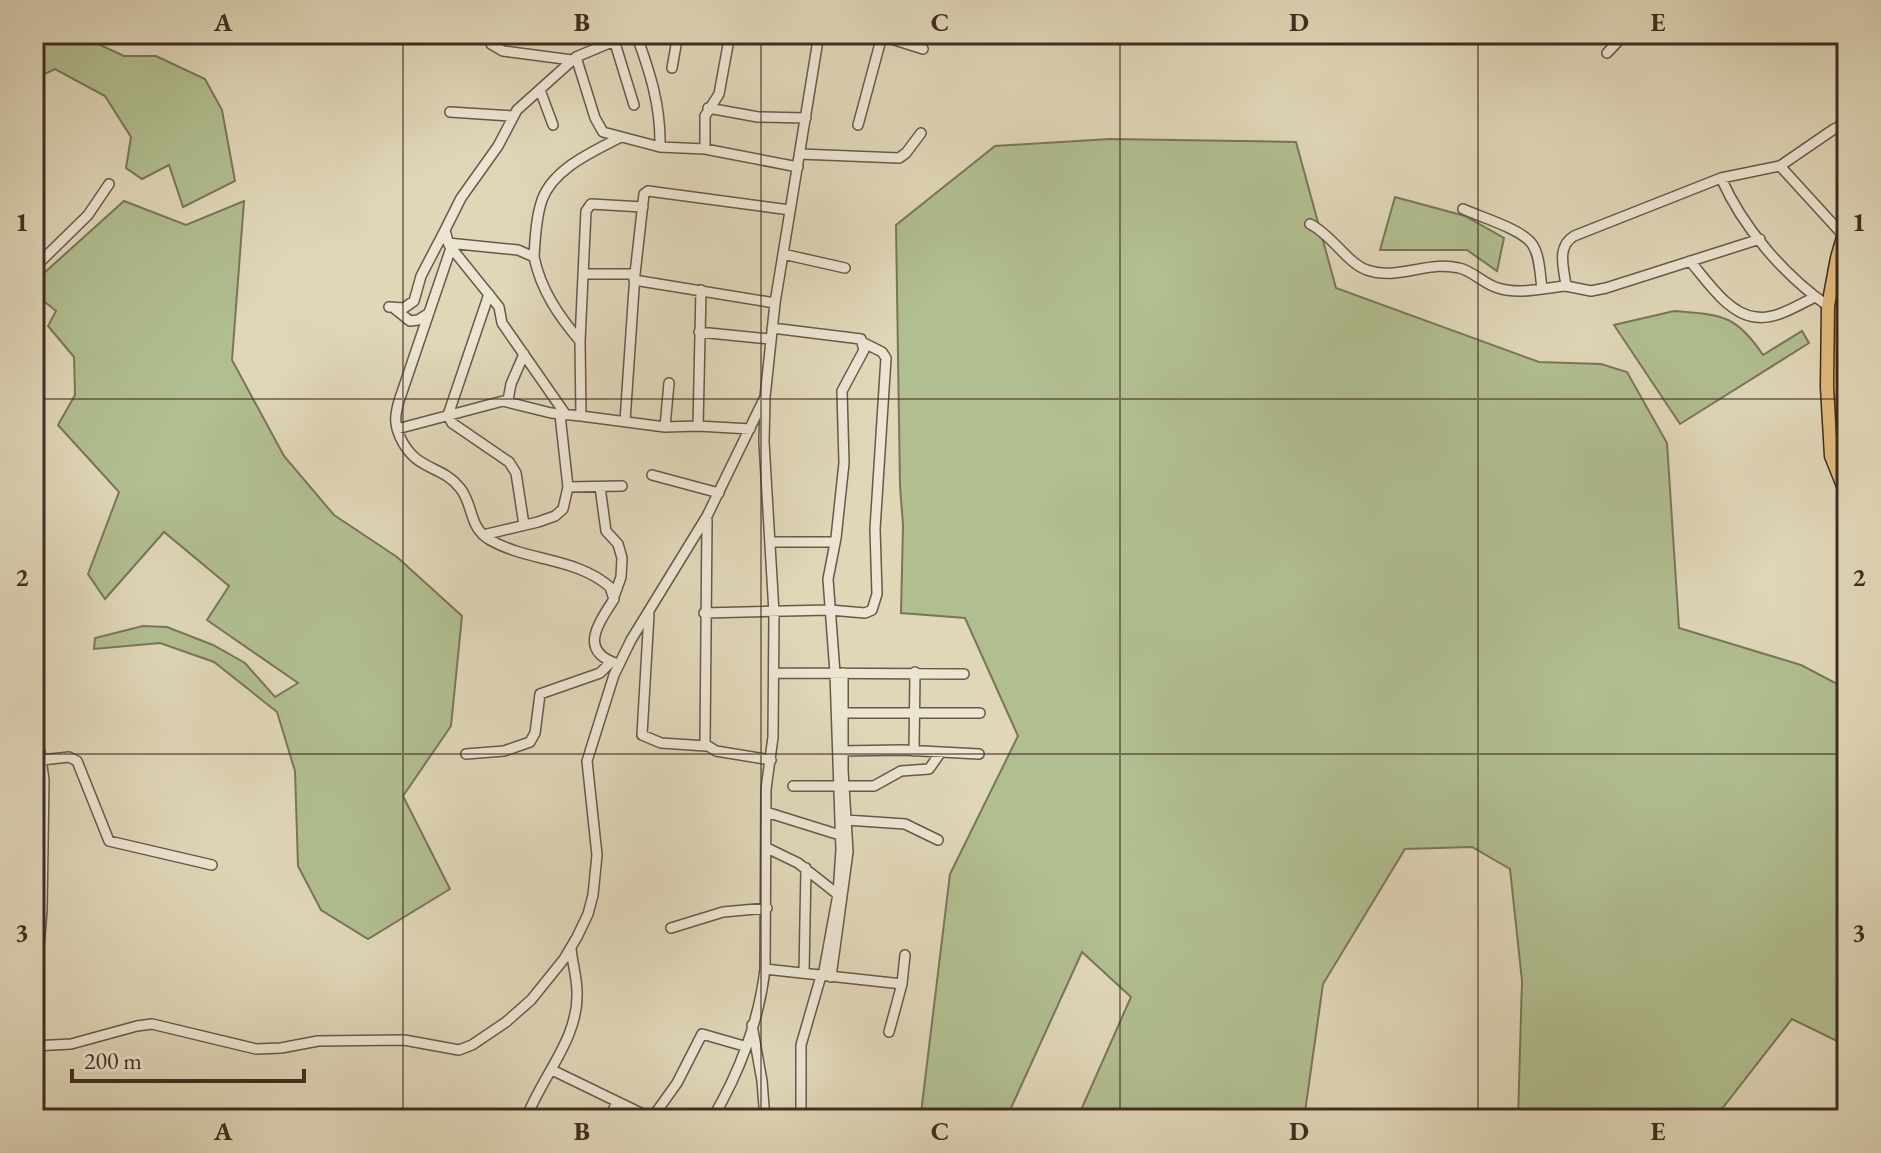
<svg xmlns="http://www.w3.org/2000/svg" width="1881" height="1153" font-family="'EB Garamond',serif">
<style>
.green{fill:#b1be90;stroke:#797659;stroke-width:2}
.lines{fill:none;stroke-linecap:round;stroke-linejoin:round}
.river{stroke:#98b7ba;stroke-width:14}
.minor-casing{stroke:#695848;stroke-width:12}
.major-casing{stroke:#412d22;stroke-width:15}
.minor{stroke:#ebe5d2;stroke-width:9}
.major{stroke:#e0bc7c;stroke-width:12}
.grid{fill:none;stroke:#412d22;stroke-width:2;stroke-opacity:0.55}
.neatline{fill:none;stroke:#412d22;stroke-width:3}
.grid-label{font-size:26px;text-anchor:middle;font-weight:bold;fill:#412d22}
</style>
<rect width="100%" height="100%" fill="#e0d7b9"/>
<filter id="stains"><feTurbulence type="fractalNoise" baseFrequency=".0025" numOctaves="4"/><feColorMatrix values="0 0 0 0 .2 0 0 0 0 .09 0 0 0 0 .02 0 0 0 .5 -.17"/></filter>
<radialGradient id="worn" r=".72"><stop offset=".6" stop-color="#630" stop-opacity="0"/><stop offset="1" stop-color="#630" stop-opacity=".3"/></radialGradient>
<path class="green" d="M39 37 98 44 124 56H156L205 79 222 110 235 181 183 207 169 165 142 179 126 168 131 137 105 96 55 69 34 79V40Z
M1110 139 1296 142 1336 288 1539 362 1601 364 1627 372 1667 443 1679 628 1801 665 1847 689V1046L1792 1019 1714 1119H1518L1522 981 1510 869 1472 847 1405 849 1323 984 1304 1119H1077L1131 997 1082 952 1006 1119H925L921 1113 950 874 1018 736 965 618 901 613 903 525 900 486 896 225 995 146Z
M1395 197 1465 216 1504 238 1497 271 1467 250H1380Z
M124 201 186 225 244 201 232 360 284 456 334 515 397 557 462 616 451 726 403 796 450 889 368 939 321 910 298 866 295 771 277 712 214 662 160 643 94 649 95 638 143 626 167 627 213 645 245 663 275 697 298 683 207 620 229 586 164 532 105 599 88 574 119 492 58 425 75 395 74 357 48 326 56 311 34 293V282Z
M1674 311C1720 315 1735 313 1763 355L1802 331 1809 343 1680 424 1614 325Z"/>
<g class="lines">
<path class="river" d="M1847 286 1843 353 1847 444"/>
<defs>
<path id="minor" d="M491 34V44L503 51 572 60
M636 34C650 72 661 106 660 147
M882 36 923 49
M614 40 634 105
M1607 53 1625 34
M576 57 595 118 603 132 660 147 705 149 798 167
M672 68 678 34
M540 90 553 125
M708 108 758 117 806 118
M450 112 512 116
M858 125 882 36 880 34
M705 149V116L719 94 730 34
M800 154 899 158 906 153 921 133
M1780 166 1834 129 1838 127 1847 132
M1721 178C1743 228 1784 275 1828 306
M643 207 591 204 586 211 580 341 581 416 665 427 698 426 750 429
M1463 209C1480 217 1522 229 1532 244 1540 255 1540 275 1542 288
M1310 224C1332 235 1347 263 1367 270 1398 281 1429 260 1459 268 1473 271 1484 284 1498 288 1520 295 1543 288 1566 286
M1760 239 1606 288 1591 291 1566 286C1564 268 1556 247 1574 236L1721 178 1780 166 1843 235
M448 243 518 250 534 257C541 290 558 315 580 341
M451 248 399 401C395 415 394 423 400 437 416 472 441 464 460 488 474 505 468 527 490 540 529 562 575 557 610 587L614 599C599 623 577 651 618 664
M783 254 845 268
M534 257C535 239 536 217 542 200 553 169 592 152 619 138
M1690 261C1706 280 1729 315 1756 317 1776 320 1798 305 1815 297
M34 268 88 215 109 184
M583 274H635
M634 280 775 303
M489 294 448 415 452 423 509 462 516 473 524 525
M389 307 404 308 414 301 421 276 445 230
M395 309 410 321 418 320 429 313
M772 328 861 339 864 350 842 391 844 463 836 538 828 579 835 673 841 850 838 894 823 976
M699 332 770 339
M508 400 511 384 524 354
M566 415 502 323 499 307 449 245 445 230 461 198 498 146 517 110 576 57 631 34
M625 421 635 274 644 194 648 191 790 210
M698 426 701 290
M665 427 669 383
M397 429 503 401 551 413 581 416
M652 475 719 493
M568 487 622 486
M600 487 606 531 618 544 622 558 621 577 615 594
M707 520 705 744 716 751 771 760
M483 535 538 522 555 516 563 509 568 487 560 415
M772 542H835
M704 613 830 610 865 613 872 610 877 594 875 529 886 358 882 352 864 343
M649 614 642 735 661 743 706 746
M774 673 964 674
M839 713H980
M34 740 40 752 44 780 42 910 39 947 34 958
M839 751 903 750 979 754
M914 751 915 672
M466 754 504 751 530 742 535 733 540 694 600 673 611 662
M42 760 69 757 77 761 109 841 212 865
M793 786H874L901 771 929 769 941 752
M766 812 843 836
M846 820 905 824 938 840
M767 848 798 863 841 897
M671 928 723 912 767 908
M765 969 902 984
M804 973 806 868
M831 977 848 852 843 770V673
M752 1025 762 1081 765 1119
M889 1032 902 984 905 955
M34 1046 71 1044 137 1026 152 1024 256 1049 281 1048 318 1041 404 1040 459 1050 472 1045 506 1022 531 1000 564 959 577 937 588 914 593 895 597 855 587 761 614 675 631 640 707 516 765 397
M552 1070 653 1119
M652 1118 677 1083 702 1034 744 1046
M526 1119C541 1077 579 1039 577 992 577 977 572 962 571 948
M609 1119 617 1102
M712 1119C739 1074 759 1021 765 969L766 789 773 737 774 613 764 442 765 397 775 303 819 34
M801 1119V1045L821 976"/>
<path id="major" d="M1847 223 1837 258 1828 306 1827 387 1831 456 1847 496"/>
</defs>
<use href="#minor" class="minor-casing"/>
<use href="#major" class="major-casing"/>
<use href="#minor" class="minor"/>
<use href="#major" class="major"/>
</g>
<path class="grid" d="M403 34V1119M761 34V1119M1120 34V1119M1478 34V1119M34 399H1847M34 754H1847"/>
<rect width="1881" height="1153" fill="none" stroke="#e0d7b9" stroke-width="88"/>
<path d="M72 1069v12h232v-12" fill="none" stroke="#412d22" stroke-width="4"/>
<text x="84" y="1069" font-size="24" fill="#412d22" stroke="#ebe5d2" stroke-width="6" paint-order="stroke">200 m</text>
<rect x="44" y="44" width="1793" height="1065" class="neatline"/>
<g class="grid-label">
<text x="223" y="31">A</text>
<text x="582" y="31">B</text>
<text x="940" y="31">C</text>
<text x="1299" y="31">D</text>
<text x="1658" y="31">E</text>
<text x="22" y="231">1</text>
<text x="1859" y="231">1</text>
<text x="22" y="586">2</text>
<text x="1859" y="586">2</text>
<text x="22" y="941">3</text>
<text x="1859" y="941">3</text>
<text x="223" y="1140">A</text>
<text x="582" y="1140">B</text>
<text x="940" y="1140">C</text>
<text x="1299" y="1140">D</text>
<text x="1658" y="1140">E</text>
</g>
<rect width="100%" height="100%" filter="url(#stains)"/>
<rect width="100%" height="100%" fill="url(#worn)"/>
</svg>
